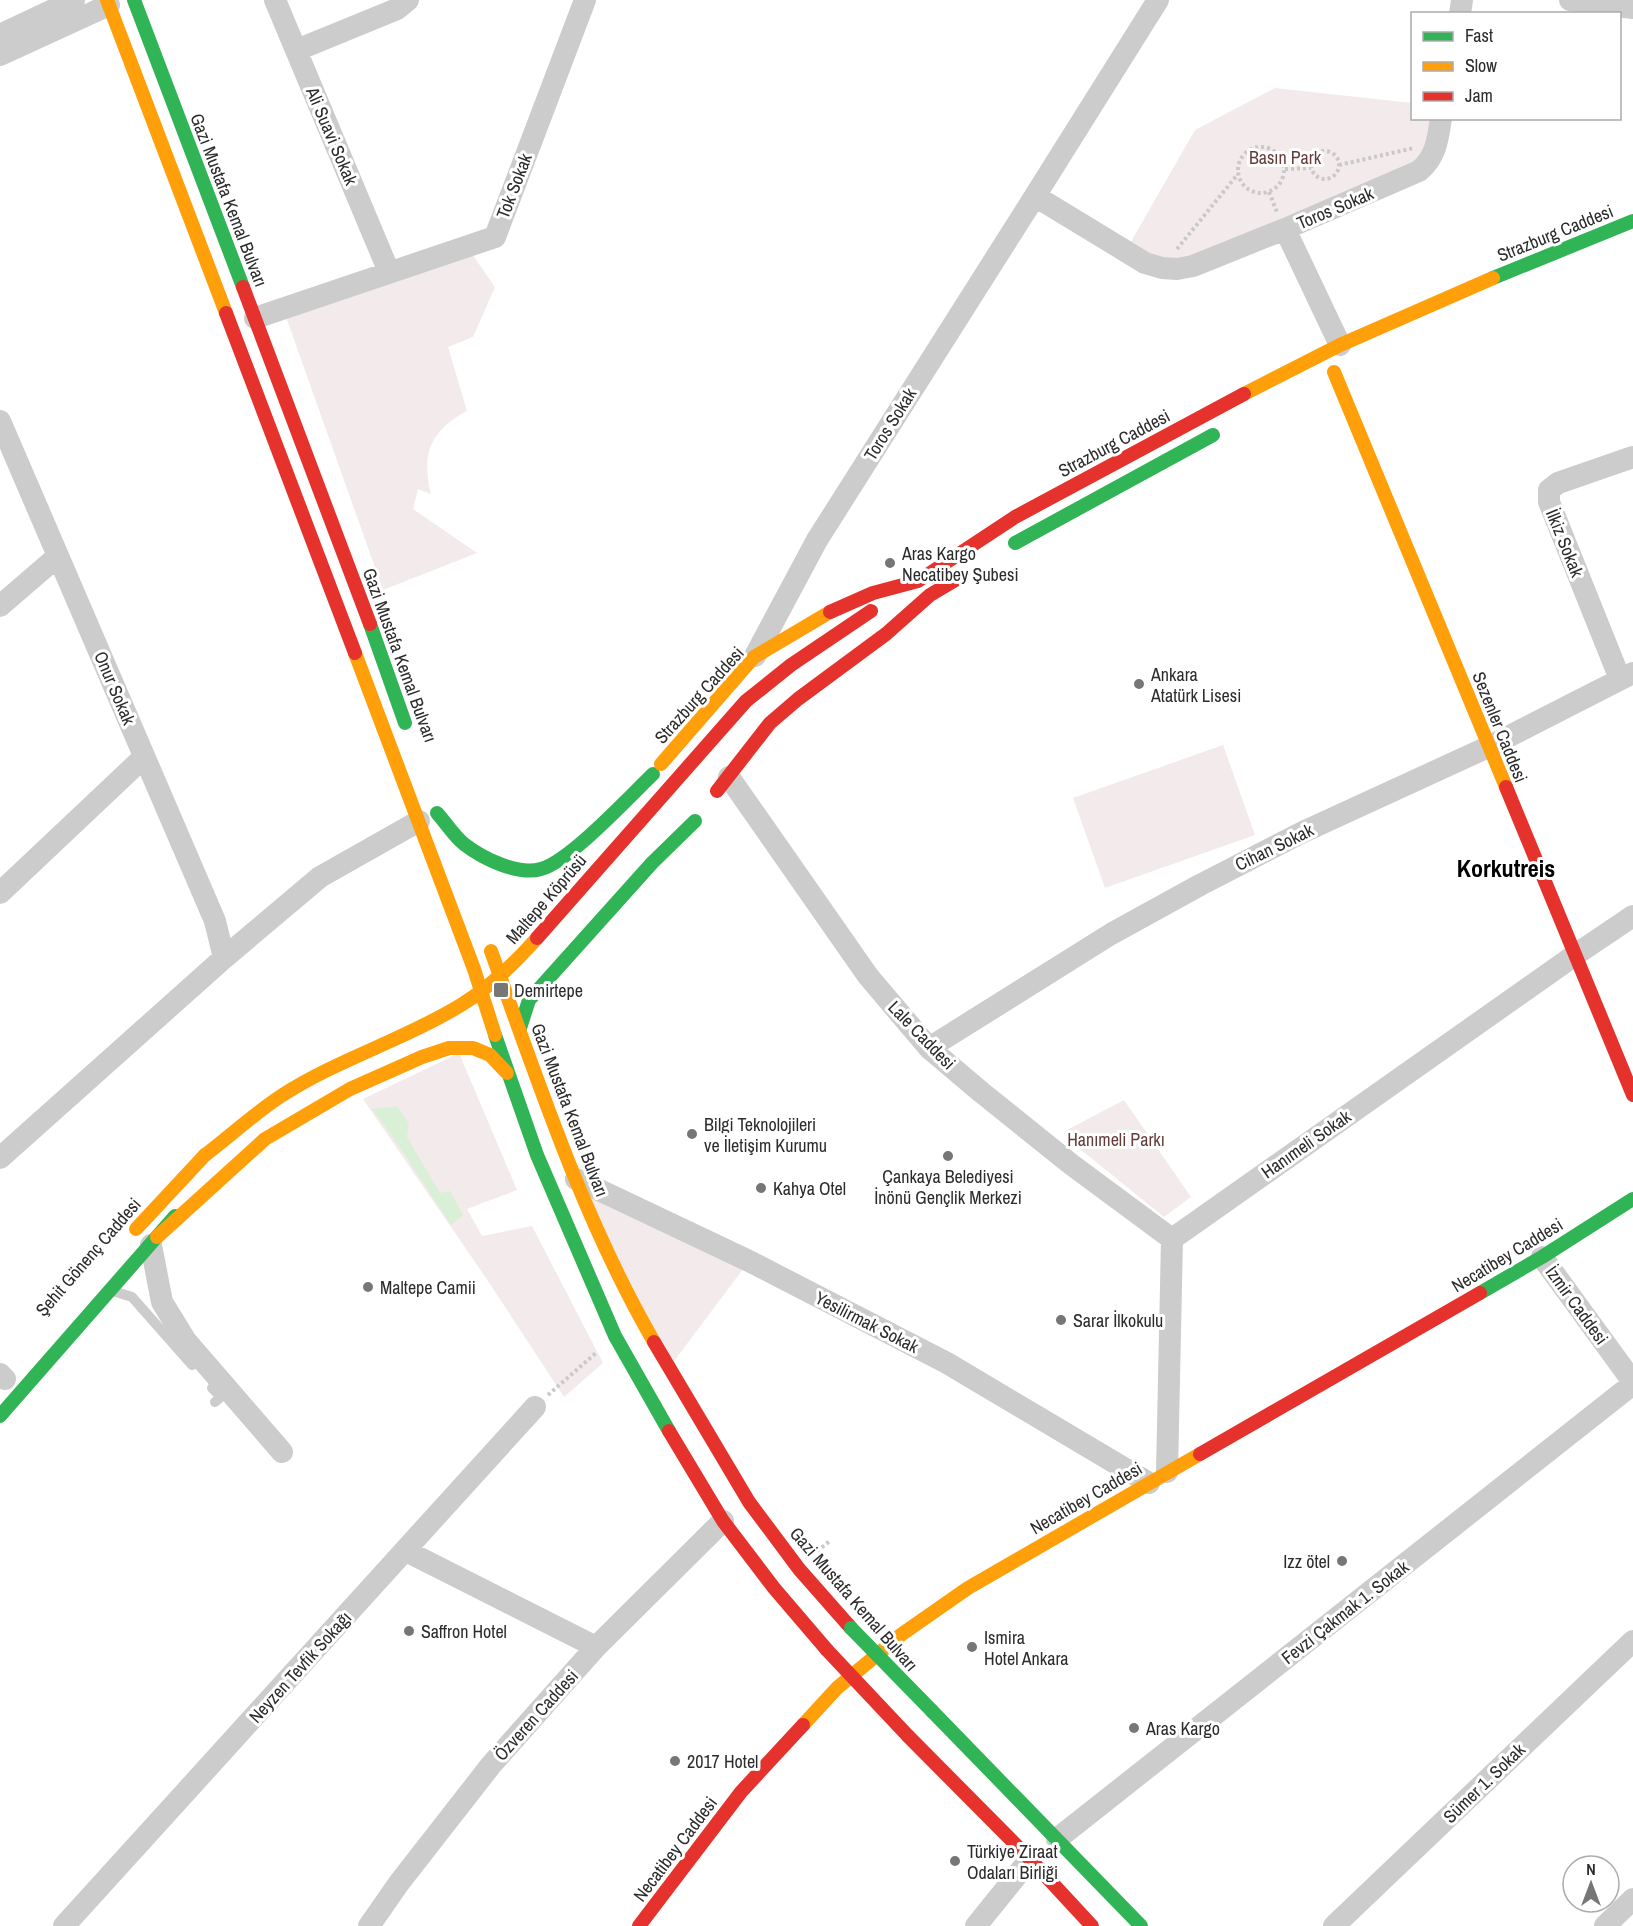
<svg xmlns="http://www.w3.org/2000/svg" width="1633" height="1926" font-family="'Archivo Narrow',sans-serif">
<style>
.green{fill:#f3eaeb}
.water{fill:#daf0d6}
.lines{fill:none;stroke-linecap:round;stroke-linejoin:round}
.path{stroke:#c9c9c9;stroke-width:4;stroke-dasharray:3 3;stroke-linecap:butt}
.lane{stroke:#ccc;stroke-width:10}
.street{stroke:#ccc;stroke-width:22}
.fast{stroke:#30b455;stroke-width:14}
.slow{stroke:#ff9f0a;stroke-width:14}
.jam{stroke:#e5322d;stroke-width:14}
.fast-bridge{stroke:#30b455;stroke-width:14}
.slow-bridge{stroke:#ff9f0a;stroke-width:14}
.jam-bridge{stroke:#e5322d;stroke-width:14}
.poi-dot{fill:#767676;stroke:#fff;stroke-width:2}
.labels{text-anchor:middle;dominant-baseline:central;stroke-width:6;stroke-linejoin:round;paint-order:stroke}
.street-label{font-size:18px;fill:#2c2c2c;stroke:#fff}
.park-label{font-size:18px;fill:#663c3b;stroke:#fff}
.poi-label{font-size:18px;fill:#2c2c2c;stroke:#fff;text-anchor:start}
.district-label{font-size:24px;font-weight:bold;fill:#000;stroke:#fff}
</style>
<rect width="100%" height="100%" fill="#fff"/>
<path class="green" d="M1275 88 1412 103V118L1441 119 1432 156 1193 266 1125 252 1195 130Z
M472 254 495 287 473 337 448 347 467 411C430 430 421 455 431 494L418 489 413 509 477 553 383 590 286 317Z
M1223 745 1255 835 1105 888 1073 798Z
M459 1053 517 1190 467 1209 482 1236 532 1226 603 1363 564 1397 486 1278 363 1099Z
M1124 1100 1191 1197 1164 1217 1080 1149 1065 1131Z
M576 1179 749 1261 669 1368Z"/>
<path class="water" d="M397 1106 409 1124 407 1137 440 1193 450 1191 463 1215 451 1225 397 1143 372 1109Z"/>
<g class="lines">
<path class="path" d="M1238 170a23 23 0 1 1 46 0a23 23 0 1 1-46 0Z
M1311 165a14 14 0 1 1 28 0a14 14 0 1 1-28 0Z
M1339 165 1414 148
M1285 169 1311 168
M1269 192 1277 212
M1177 249 1238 174
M548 1395 597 1352
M817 1551 830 1541"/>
<path class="lane" d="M113 1291 132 1297 192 1365
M212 1388 221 1397 215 1402"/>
<path class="street" d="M275 0 389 272
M1570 0 1633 8
M1460 14 1462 0
M0 35 74 0
M297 50 397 9 408 0
M0 55 109 5
M1035 196 1145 263 1162 268 1177 269 1193 266 1285 229 1419 171C1436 157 1438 139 1441 118
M1285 229 1340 345
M255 318 495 237 585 0
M0 421 215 921 224 958
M0 606 58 556
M755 656 817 540 1035 196 1158 0
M1620 679 1549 502V490L1558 483 1633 457
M729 777 868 976 929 1048 981 1092 1072 1165 1172 1239
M0 893 144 757
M929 1048 1111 934 1200 885 1303 832 1488 747 1633 673
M0 1158 224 958 320 877 419 821
M576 1179 749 1261 947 1363 1149 1483
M1172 1239 1575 955 1633 916
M151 1245 162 1302 186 1341 282 1452
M1542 1257 1633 1382
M0 1374 5 1379
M1167 1472 1172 1239
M406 1551 596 1647
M1057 1839 1633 1384
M64 1926 535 1407
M369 1926 399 1883 491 1765 596 1647 723 1521
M976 1926 1030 1859
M1334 1926 1633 1641
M1605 1926 1633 1899"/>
<path class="fast" d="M134 0 243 287
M1493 278 1633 221
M1015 543 1213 435
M370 624 405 723
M437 813C446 823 454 836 464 844 482 858 518 876 541 869 570 861 629 797 653 774
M520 1028 529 1000 652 863 695 821
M495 1035 537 1155 615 1336 669 1431
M1480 1293 1542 1257 1633 1199
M0 1416 175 1216
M932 1711 1141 1926"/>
<path class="slow" d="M107 0 226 313
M1334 372 1506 787
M1244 394 1340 345 1493 278
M355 653 474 969 495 1035
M661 764 754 657 830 612
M491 951C539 1084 583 1219 654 1342
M136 1229 205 1155
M157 1237 265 1139 350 1089 422 1057 449 1048H473L490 1055 507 1073
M803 1725 837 1688 902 1634 968 1588 1200 1454"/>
<path class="jam" d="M243 287 370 624
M226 313 355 653
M830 612 873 593 918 581 1015 517 1244 394
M1506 787 1633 1095
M717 791 770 723 798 699 886 634 930 595 957 579
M654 1342 749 1502 799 1569 851 1628
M669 1431 723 1521 774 1588 827 1650
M1200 1454 1480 1293
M908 1736 1030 1859 1092 1926
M639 1926 741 1792 803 1725"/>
<path class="fast-bridge" d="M851 1628 932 1711"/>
<path class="slow-bridge" d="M205 1155C230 1136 255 1113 281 1096 338 1059 404 1040 461 1005 490 987 515 963 537 938"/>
<path class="jam-bridge" d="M537 938 746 701 791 665 871 611
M827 1650 908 1736"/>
</g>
<g class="poi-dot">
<circle cx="890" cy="563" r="6"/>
<circle cx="1139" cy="684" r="6"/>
<rect x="493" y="982" width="16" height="16" rx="3"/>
<circle cx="692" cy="1134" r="6"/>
<circle cx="948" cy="1156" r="6"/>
<circle cx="761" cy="1188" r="6"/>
<circle cx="368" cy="1287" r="6"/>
<circle cx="1061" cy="1320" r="6"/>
<circle cx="1342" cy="1561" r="6"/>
<circle cx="409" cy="1631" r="6"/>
<circle cx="972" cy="1647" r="6"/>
<circle cx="1134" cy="1728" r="6"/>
<circle cx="675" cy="1761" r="6"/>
<circle cx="955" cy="1861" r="6"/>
</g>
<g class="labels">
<g class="street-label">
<text transform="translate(332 136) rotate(67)">Ali Suavi Sokak</text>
<text transform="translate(514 186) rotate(-69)">Tok Sokak</text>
<text transform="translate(229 200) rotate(69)">Gazi Mustafa Kemal Bulvarı</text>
<text transform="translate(1335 208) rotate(-23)">Toros Sokak</text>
<text transform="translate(1555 233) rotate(-22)">Strazburg Caddesi</text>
<text transform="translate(890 424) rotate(-58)">Toros Sokak</text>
<text transform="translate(1114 443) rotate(-28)">Strazburg Caddesi</text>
<text transform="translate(1565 543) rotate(68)">İlkiz Sokak</text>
<text transform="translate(400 655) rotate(70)">Gazi Mustafa Kemal Bulvarı</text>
<text transform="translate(115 688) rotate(67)">Onur Sokak</text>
<text transform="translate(699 695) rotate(-48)">Strazburg Caddesi</text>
<text transform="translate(1500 727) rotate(68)">Sezenler Caddesi</text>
<text transform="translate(1274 847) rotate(-26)">Cihan Sokak</text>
<text transform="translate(546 899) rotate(-49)">Maltepe Köprüsü</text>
<text transform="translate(922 1035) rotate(46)">Lale Caddesi</text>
<text transform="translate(570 1110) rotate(69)">Gazi Mustafa Kemal Bulvarı</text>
<text transform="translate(1306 1144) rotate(-35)">Hanımeli Sokak</text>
<text transform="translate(1507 1255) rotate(-31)">Necatibey Caddesi</text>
<text transform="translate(88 1257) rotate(-49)">Şehit Gönenç Caddesi</text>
<text transform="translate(1577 1305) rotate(54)">İzmir Caddesi</text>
<text transform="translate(867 1322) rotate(27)">Yesilirmak Sokak</text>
<text transform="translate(1086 1498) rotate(-30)">Necatibey Caddesi</text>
<text transform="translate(854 1599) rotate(49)">Gazi Mustafa Kemal Bulvarı</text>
<text transform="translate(1345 1612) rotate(-38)">Fevzi Çakmak 1. Sokak</text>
<text transform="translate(300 1667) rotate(-48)">Neyzen Tevfik Sokağı</text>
<text transform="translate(536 1715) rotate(-48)">Özveren Caddesi</text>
<text transform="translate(1484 1783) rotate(-44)">Sümer 1. Sokak</text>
<text transform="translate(675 1849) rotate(-53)">Necatibey Caddesi</text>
</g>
<g class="park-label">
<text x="1285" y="157">Basın Park</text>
<text x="1116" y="1139">Hanımeli Parkı</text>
</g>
<g class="poi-label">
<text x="902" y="553">Aras Kargo<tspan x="902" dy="21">Necatibey Şubesi</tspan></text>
<text x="1151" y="674">Ankara<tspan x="1151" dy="21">Atatürk Lisesi</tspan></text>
<text x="514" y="990">Demirtepe</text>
<text x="704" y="1124">Bilgi Teknolojileri<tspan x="704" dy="21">ve İletişim Kurumu</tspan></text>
<text x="948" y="1176" text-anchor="middle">Çankaya Belediyesi<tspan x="948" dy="21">İnönü Gençlik Merkezi</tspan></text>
<text x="773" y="1188">Kahya Otel</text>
<text x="380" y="1287">Maltepe Camii</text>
<text x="1073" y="1320">Sarar İlkokulu</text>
<text x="1330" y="1561" text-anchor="end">Izz ötel</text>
<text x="421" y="1631">Saffron Hotel</text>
<text x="984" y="1637">Ismira<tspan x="984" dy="21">Hotel Ankara</tspan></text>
<text x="1146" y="1728">Aras Kargo</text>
<text x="687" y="1761">2017 Hotel</text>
<text x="967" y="1851">Türkiye Ziraat<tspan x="967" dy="21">Odaları Birliği</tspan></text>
</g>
<g class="district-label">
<text x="1506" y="868">Korkutreis</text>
</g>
</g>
<rect x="1411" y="12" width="210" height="108" fill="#ffffff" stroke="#ababab" stroke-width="1.5"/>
<rect x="1423" y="32" width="30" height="9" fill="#30b455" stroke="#ababab" stroke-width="1.5"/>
<text x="1465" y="42" font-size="18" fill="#2c2c2c">Fast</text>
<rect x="1423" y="62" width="30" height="9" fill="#ff9f0a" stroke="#ababab" stroke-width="1.5"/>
<text x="1465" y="72" font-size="18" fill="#2c2c2c">Slow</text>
<rect x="1423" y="92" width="30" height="9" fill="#e5322d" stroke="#ababab" stroke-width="1.5"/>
<text x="1465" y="102" font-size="18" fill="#2c2c2c">Jam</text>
<g transform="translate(1591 1884)"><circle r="28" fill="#ffffff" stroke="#ababab" stroke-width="1.5"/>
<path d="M0-4.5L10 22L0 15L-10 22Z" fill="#767676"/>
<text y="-9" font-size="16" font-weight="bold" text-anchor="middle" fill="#2c2c2c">N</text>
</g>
</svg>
